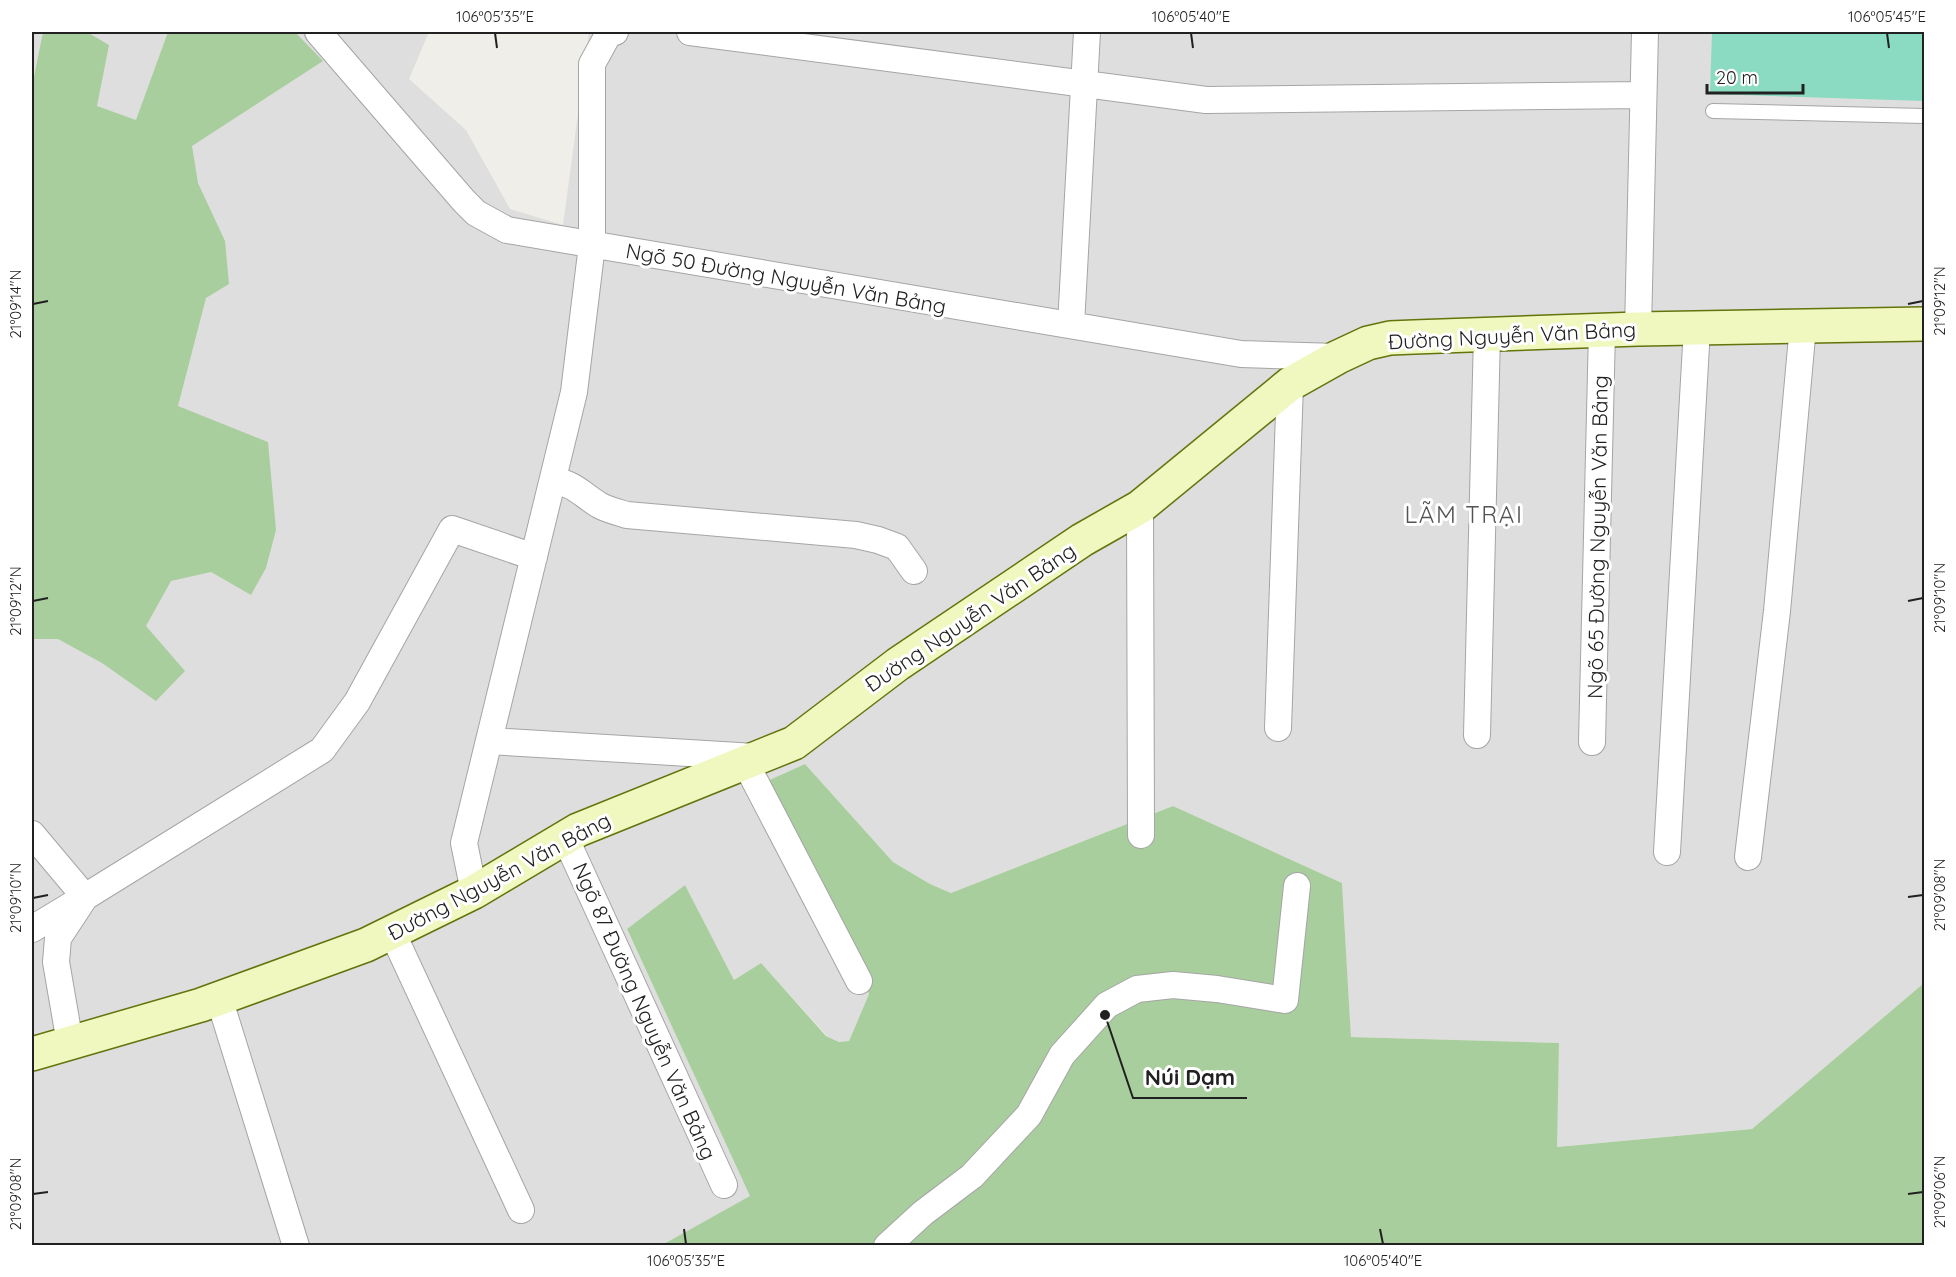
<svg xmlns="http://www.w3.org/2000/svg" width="1956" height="1277" font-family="Quicksand,sans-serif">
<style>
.residential{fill:#dedede}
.forest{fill:#a9ce9e}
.pitch{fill:#8adbc1}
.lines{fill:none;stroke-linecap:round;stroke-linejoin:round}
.lane-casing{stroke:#a5a5a5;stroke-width:16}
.street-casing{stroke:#a5a5a5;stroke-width:28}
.secondary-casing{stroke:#62740b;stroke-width:36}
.lane{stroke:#fff;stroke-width:14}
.street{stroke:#fff;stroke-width:26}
.secondary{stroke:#f0f7bf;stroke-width:33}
.ticks{fill:none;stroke:#212121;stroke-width:2}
.labels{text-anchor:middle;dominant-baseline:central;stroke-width:6;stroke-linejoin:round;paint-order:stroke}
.street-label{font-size:21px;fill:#212121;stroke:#fff}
.quarter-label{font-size:24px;letter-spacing:1.5px;fill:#545454;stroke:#fff}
.leader{fill:none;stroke:#212121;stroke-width:2}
.callout-dot{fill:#212121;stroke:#fff;stroke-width:2}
.callout-label{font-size:22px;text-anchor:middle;font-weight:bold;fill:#212121;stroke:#fff;stroke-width:6;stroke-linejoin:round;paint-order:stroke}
.neatline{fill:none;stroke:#212121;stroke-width:2}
.ticks-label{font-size:15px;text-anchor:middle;fill:#212121}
</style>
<rect width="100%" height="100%" fill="#f0eee8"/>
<path class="residential" d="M32 32H429L409 79 466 130 510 209 563 225 589 32H1924V983L1752 1129 1556 1147 1559 1043 1351 1037 1342 883 1173 806 951 893 930 884 893 862 805 764 765 782 869 994 849 1041 839 1042 827 1036 761 963 734 980 685 885 627 930 751 1196 662 1245H32Z"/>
<path class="forest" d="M43 32H87L109 45 97 106 136 120 168 32H295L323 61 192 146 198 183 225 241 229 284 206 298 178 406 268 442 276 530 266 568 251 595 211 572 171 581 146 626 185 671 156 701 102 663 58 639H32V87Z
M805 764 893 862 930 884 951 893 1173 806 1342 883 1351 1037 1559 1043 1557 1147 1752 1129 1924 983V1245H662L750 1196 627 929 685 885 734 980 761 963 826 1036 839 1042 849 1041 869 994 765 782Z"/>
<path class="pitch" d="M1712 32H1924V101L1710 94Z"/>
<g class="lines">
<defs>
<path id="lane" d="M1713 111 1924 116"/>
<path id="street" d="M318 32 464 201 476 213 507 230 1241 354 1338 357
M690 32 1206 100 1643 95
M1071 325 1087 32
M1638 329 1645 32
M553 480C576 485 580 493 599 505 608 510 617 512 627 515L856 535 878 540 897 547 914 571
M1140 507 1141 835
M1278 728 1290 384
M1477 735 1487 335
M489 741 755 757
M1592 742 1602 331
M745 762 859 981
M32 834 85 897 32 929
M565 837 724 1185
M1667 852 1697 328
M1748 857 1777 611 1803 326
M474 892 464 843 574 392 592 245V64L609 33 615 32
M392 932 521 1210
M219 998 296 1246
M70 1043 56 962 58 938 85 897 322 750 357 702 452 529 534 557
M887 1246 923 1213 972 1176 1029 1115 1062 1055 1107 1005 1137 989 1173 985 1217 989 1285 1000 1297 886"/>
<path id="secondary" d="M32 1054 201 1005 366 945 474 892 578 830 794 743 898 664 1082 540 1140 507 1290 384 1338 357 1368 343 1390 338 1414 337 1638 329 1924 324"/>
</defs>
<use href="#lane" class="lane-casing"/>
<use href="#street" class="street-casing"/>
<use href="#secondary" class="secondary-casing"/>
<use href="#lane" class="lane"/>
<use href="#street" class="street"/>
<use href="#secondary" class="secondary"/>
</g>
<path class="ticks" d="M495 33 497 48M1191 33 1193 48M1887 33 1889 48M33 304 48 301M1908 304 1923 301M33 601 48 598M1908 601 1923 598M1908 897 1923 895M33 898 48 895M33 1194 48 1192M1908 1194 1923 1192M684 1229 686 1244M1380 1229 1383 1244"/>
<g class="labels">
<g class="street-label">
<text transform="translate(786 278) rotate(10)">Ngõ 50 Đường Nguyễn Văn Bảng</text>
<text transform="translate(1512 335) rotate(-3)">Đường Nguyễn Văn Bảng</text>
<text transform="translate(1597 537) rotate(-89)">Ngõ 65 Đường Nguyễn Văn Bảng</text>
<text transform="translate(970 617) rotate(-34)">Đường Nguyễn Văn Bảng</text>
<text transform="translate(499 876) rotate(-28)">Đường Nguyễn Văn Bảng</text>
<text transform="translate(645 1011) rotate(66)">Ngõ 87 Đường Nguyễn Văn Bảng</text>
</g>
<g class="quarter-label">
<text x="1464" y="514">LÃM TRẠI</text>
</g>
</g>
<path class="leader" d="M1105 1015L1133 1098H1247"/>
<circle class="callout-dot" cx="1105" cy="1015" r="6"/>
<g class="callout-label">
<text x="1190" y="1085">Núi Dạm</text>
</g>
<rect width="1956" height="1277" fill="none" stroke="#ffffff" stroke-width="66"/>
<path d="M1707 84v9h96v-9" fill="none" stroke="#212121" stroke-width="3"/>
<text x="1716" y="84" font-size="18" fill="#212121" stroke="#ffffff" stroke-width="4.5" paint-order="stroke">20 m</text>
<rect x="33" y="33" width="1890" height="1211" class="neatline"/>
<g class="ticks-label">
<text x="495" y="22">106°05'35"E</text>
<text x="1191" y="22">106°05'40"E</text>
<text x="1887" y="22">106°05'45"E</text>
<text transform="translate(1940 301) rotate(-90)" y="5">21°09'12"N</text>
<text transform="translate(16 304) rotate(-90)" y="5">21°09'14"N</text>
<text transform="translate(1940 598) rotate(-90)" y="5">21°09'10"N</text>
<text transform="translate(16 601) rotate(-90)" y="5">21°09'12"N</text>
<text transform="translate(1940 895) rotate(-90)" y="5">21°09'08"N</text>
<text transform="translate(16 898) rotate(-90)" y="5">21°09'10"N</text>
<text transform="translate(1940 1192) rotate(-90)" y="5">21°09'06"N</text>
<text transform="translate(16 1194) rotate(-90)" y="5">21°09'08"N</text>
<text x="686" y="1266">106°05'35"E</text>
<text x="1383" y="1266">106°05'40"E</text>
</g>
</svg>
